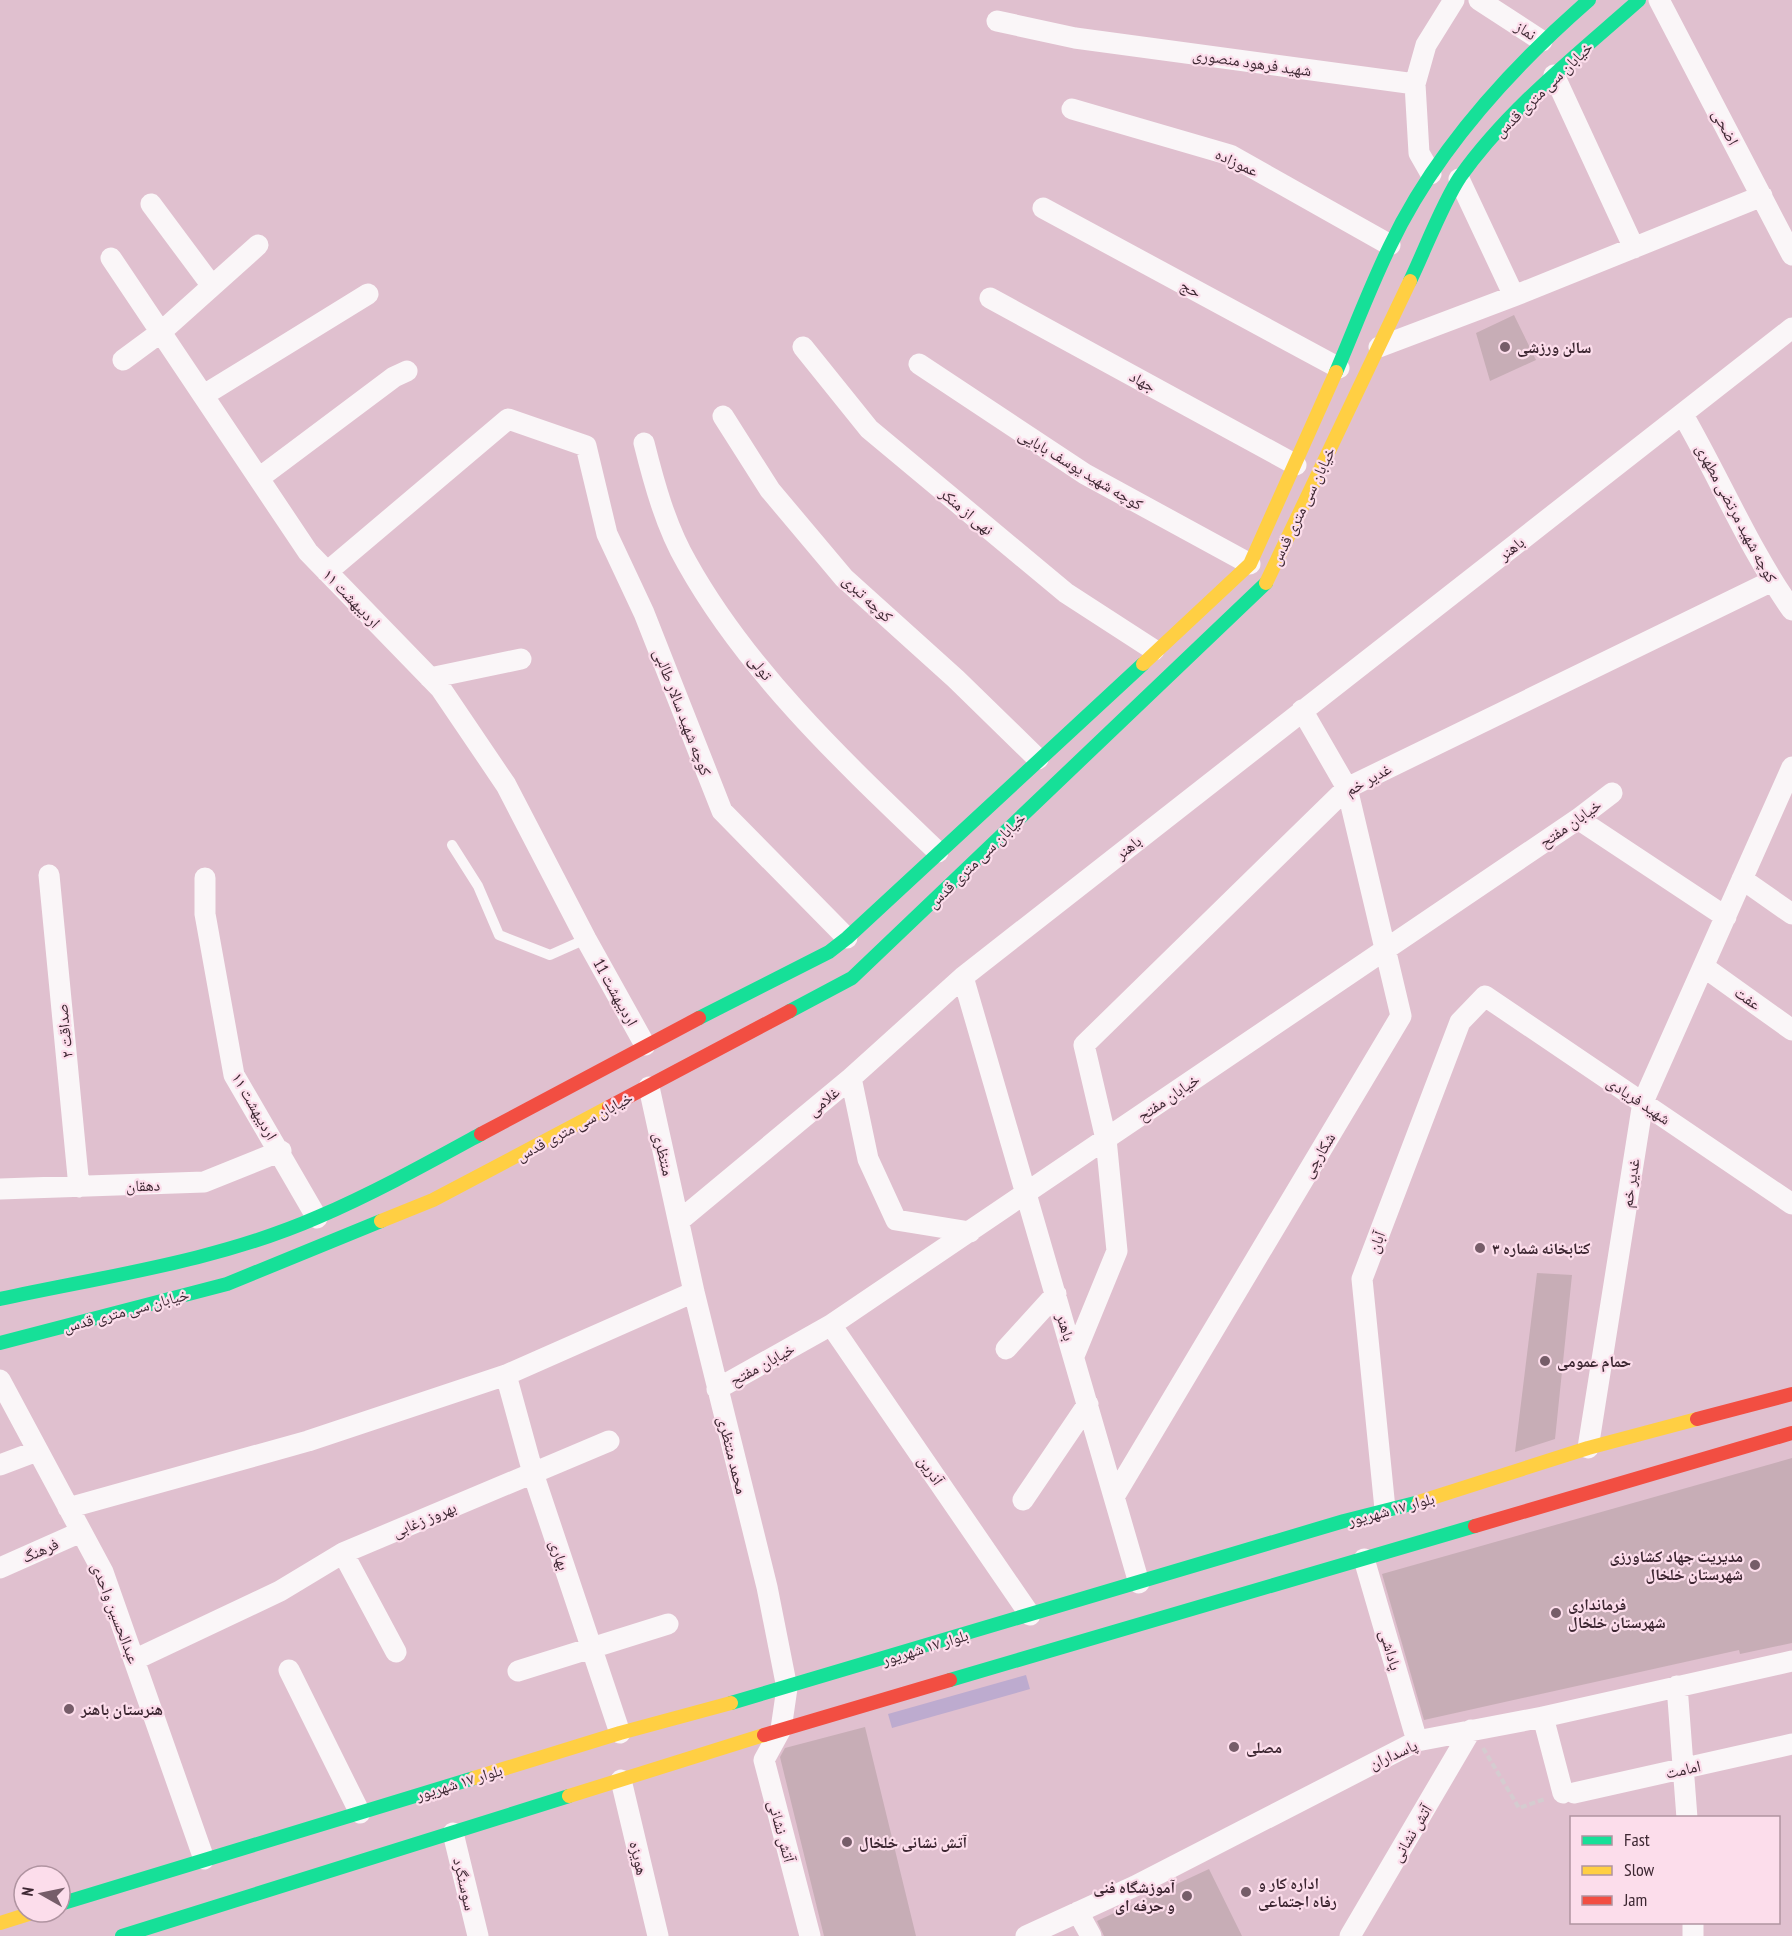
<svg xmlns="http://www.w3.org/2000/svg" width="1792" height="1936" font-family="'PT Sans Narrow','Noto Naskh Arabic',sans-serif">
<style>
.green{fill:#bdabcf}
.building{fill:#c7adb6}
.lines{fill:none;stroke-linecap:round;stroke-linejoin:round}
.path{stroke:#d5ccd0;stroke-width:4;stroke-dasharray:6 3;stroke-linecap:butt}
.lane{stroke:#faf6f8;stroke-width:10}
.street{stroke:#faf6f8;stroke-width:21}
.fast{stroke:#16e098;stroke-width:14}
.slow{stroke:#ffcf43;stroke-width:14}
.jam{stroke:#f24e42;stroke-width:14}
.poi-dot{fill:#765d69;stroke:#fcddeb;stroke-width:2}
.labels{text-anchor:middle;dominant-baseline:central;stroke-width:4.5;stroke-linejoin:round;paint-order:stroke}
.street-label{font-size:16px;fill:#3d2732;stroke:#fcddeb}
.poi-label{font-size:16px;font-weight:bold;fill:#3d2732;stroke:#fcddeb;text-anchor:start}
</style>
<rect width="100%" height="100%" fill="#e0c0cf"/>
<path class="green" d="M1026 1675 1030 1689 892 1728 888 1714Z"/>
<path class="building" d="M1514 315 1536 360 1490 381 1476 333Z
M1537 1273 1572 1275 1555 1439 1515 1452Z
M1792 1458V1643L1740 1654 1739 1650 1424 1720 1382 1574Z
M865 1727 916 1936H824L780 1757 785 1748Z
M1209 1869 1242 1936H1104L1097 1921Z"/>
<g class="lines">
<path class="path" d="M1483 1748 1519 1808 1545 1799"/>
<path class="lane" d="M452 845 478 886 499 935 550 955 586 939"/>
<path class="street" d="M1479 0 1542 41
M1659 0 1792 255
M997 21 1075 38 1415 84 1419 153 1431 174
M1554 75 1634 248
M1415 84 1426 45 1454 0
M1072 109 1230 155 1390 245
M1459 179 1514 296
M151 204 212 286
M1043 208 1339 368
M111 258 308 552 441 689 506 785 586 939 645 1045
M990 298 1296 465
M803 347 869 429 1066 593 1154 650
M1379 347 1514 296 1762 196
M123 360 161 332 258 245
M919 364 1085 474 1250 564
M204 395 368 294
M1683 415C1720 479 1749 549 1792 610
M723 416 770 490 844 578 956 679 1038 759
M644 443C654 483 666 527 687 563 749 674 848 766 938 852
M259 478 394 377 407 371
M327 572 508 419 586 446 607 534 644 613 722 811 847 938
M430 678 521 659
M1578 819 1726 917
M49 875 79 1187
M205 878V914L234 1075 317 1218
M1742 879 1792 914
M1704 967 1792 1030
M963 977 1139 1583
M851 1078 868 1159 896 1220 970 1232
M649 1087 694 1292 767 1587 787 1688 781 1729 764 1760 810 1936
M0 1189 204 1182 281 1151
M679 1221 851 1078 963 977 1792 328
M831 1325 1030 1615
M1006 1349 1056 1294
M1074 1356 1117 1251 1106 1139 1084 1045 1347 788 1772 581
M506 1375 533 1473 620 1733
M0 1380 103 1572 204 1859
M717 1389 831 1325 1578 819 1612 793
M1588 1448 1643 1102 1792 767
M0 1465 37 1451
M1115 1495 1401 1016 1347 788 1302 710
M1023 1500 1088 1404
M68 1508 308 1441 506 1375 694 1292
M1385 1509 1362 1279 1460 1022 1485 996 1792 1204
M1364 1559 1417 1741
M0 1568 81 1532
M396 1652 343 1553 609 1441
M134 1660 280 1591 343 1553
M289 1670 360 1813
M518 1671 668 1624
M1677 1686 1687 1818
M1543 1717 1563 1793
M621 1780 658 1936
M1574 1793 1792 1744
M453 1833 478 1936
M1078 1912 1091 1936
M1693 1922V1936
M1026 1936 1135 1886 1417 1741 1543 1717 1792 1661
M1350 1936 1471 1730"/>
<path class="fast" d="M1410 281C1425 250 1442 204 1460 177 1508 109 1577 55 1639 0
M1336 372C1354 330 1370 287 1390 246 1435 151 1510 69 1589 0
M790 1011 852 978 1266 583
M699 1018 829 952 847 938 1143 664
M0 1299C106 1276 218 1261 318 1217 374 1193 428 1163 481 1134
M0 1343 227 1284 381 1221
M950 1680 1475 1526
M731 1703 1344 1521 1419 1502
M60 1904 474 1778
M122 1936 569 1796"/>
<path class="slow" d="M1266 583 1410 281
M1143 664 1250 564 1336 372
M381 1221 433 1200 609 1107
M1419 1502 1588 1448 1697 1419
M474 1778 620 1733 731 1703
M569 1796 764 1735
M0 1923 35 1912"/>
<path class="jam" d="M609 1107 790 1011
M481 1134 699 1018
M1697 1419 1792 1394
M1475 1526 1792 1433
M764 1735 950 1680"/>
</g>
<g class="poi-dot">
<circle cx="1505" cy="347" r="6"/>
<circle cx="1480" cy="1248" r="6"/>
<circle cx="1545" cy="1361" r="6"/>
<circle cx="1755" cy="1565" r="6"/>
<circle cx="1556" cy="1613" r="6"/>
<circle cx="69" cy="1709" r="6"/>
<circle cx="1234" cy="1747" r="6"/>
<circle cx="847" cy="1842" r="6"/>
<circle cx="1246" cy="1892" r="6"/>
<circle cx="1187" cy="1896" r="6"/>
</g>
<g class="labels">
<g class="street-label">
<text transform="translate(1526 30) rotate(33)">نماز</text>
<text transform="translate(1252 62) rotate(8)">شهید فرهود منصوری</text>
<text transform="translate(1543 89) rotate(-44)">خیابان سی متری قدس</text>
<text transform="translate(1726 127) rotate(62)">اضحی</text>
<text transform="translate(1237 162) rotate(25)">عموزاده</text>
<text transform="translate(1191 288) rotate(28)">حج</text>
<text transform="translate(1143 381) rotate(29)">جهاد</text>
<text transform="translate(1081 469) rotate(31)">کوچه شهید یوسف بابایی</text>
<text transform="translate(1302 506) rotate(-64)">خیابان سی متری قدس</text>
<text transform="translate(967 511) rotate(40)">نهی از منکر</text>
<text transform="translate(1737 513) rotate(62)">کوچه شهید مرتضی مطهری</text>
<text transform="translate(1511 548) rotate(-38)">باهنر</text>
<text transform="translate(352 598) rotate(46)">۱۱ اردیبهشت</text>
<text transform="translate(868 598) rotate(43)">کوچه تبری</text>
<text transform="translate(761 667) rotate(52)">تولی</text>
<text transform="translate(683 712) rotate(69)">کوچه شهید سالار طالبی</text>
<text transform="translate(1368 779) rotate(-29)">غدیر خم</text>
<text transform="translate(1570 823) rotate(-35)">خیابان مفتح</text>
<text transform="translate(1128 847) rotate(-38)">باهنر</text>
<text transform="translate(976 860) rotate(-44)">خیابان سی متری قدس</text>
<text transform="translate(616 992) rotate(61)">11 اردیبهشت</text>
<text transform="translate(1748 998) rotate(35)">عفت</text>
<text transform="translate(64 1031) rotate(-96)">صداقت ۲</text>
<text transform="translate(1168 1097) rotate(-34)">خیابان مفتح</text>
<text transform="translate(1639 1100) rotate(34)">شهید فریادی</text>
<text transform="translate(823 1101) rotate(-40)">غلامی</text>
<text transform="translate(255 1106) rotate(60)">۱۱ اردیبهشت</text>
<text transform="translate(574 1126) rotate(-28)">خیابان سی متری قدس</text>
<text transform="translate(664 1154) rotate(77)">منتظری</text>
<text transform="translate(1318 1155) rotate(-59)">شکارچی</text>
<text transform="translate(1630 1183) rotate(-81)">غدیر خم</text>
<text transform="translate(143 1185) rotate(-2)">دهقان</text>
<text transform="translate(1376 1242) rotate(-69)">آبان</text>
<text transform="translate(126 1310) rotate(-15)">خیابان سی متری قدس</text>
<text transform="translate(1066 1327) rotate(73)">باهنر</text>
<text transform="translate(762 1364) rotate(-29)">خیابان مفتح</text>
<text transform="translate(733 1455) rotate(76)">محمد منتظری</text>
<text transform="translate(931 1470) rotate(56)">آذرین</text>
<text transform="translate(1391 1509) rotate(-15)">بلوار ١٧ شهریور</text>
<text transform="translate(424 1519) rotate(-23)">بهروز زغابی</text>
<text transform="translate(40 1550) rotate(-24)">فرهنگ</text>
<text transform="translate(560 1555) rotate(72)">بهاری</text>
<text transform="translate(116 1613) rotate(69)">عبدالحسین واحدی</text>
<text transform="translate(925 1647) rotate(-17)">بلوار ١٧ شهریور</text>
<text transform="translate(1391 1650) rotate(74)">پاداشی</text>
<text transform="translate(1393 1754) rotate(-24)">پاسداران</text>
<text transform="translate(1683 1769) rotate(-13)">امامت</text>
<text transform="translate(459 1782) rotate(-17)">بلوار ١٧ شهریور</text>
<text transform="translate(782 1831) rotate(75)">آتش نشانی</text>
<text transform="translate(1411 1833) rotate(-59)">آتش نشانی</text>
<text transform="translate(639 1858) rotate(77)">هویزه</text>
<text transform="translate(465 1884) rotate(77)">سوسنگرد</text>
</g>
<g class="poi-label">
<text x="1517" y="347">سالن ورزشی</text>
<text x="1492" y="1248">کتابخانه شماره ۳</text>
<text x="1557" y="1361">حمام عمومی</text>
<text x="1743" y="1556" text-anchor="end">مدیریت جهاد کشاورزی<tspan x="1743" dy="18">شهرستان خلخال</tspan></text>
<text x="1568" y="1604">فرمانداری<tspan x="1568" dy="18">شهرستان خلخال</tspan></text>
<text x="81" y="1709">هنرستان باهنر</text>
<text x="1246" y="1747">مصلی</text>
<text x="859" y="1842">آتش نشانی خلخال</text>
<text x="1258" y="1883">اداره کار و<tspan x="1258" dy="18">رفاه اجتماعی</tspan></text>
<text x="1175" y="1887" text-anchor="end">آموزشگاه فنی<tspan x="1175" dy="18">و حرفه ای</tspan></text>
</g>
</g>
<rect x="1570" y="1816" width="210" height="108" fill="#fcddeb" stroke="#b094a1" stroke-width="1.5"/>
<rect x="1582" y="1836" width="30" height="9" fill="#16e098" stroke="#b094a1" stroke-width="1.5"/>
<text x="1624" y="1846" font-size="18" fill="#3d2732">Fast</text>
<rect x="1582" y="1866" width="30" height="9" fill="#ffcf43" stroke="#b094a1" stroke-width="1.5"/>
<text x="1624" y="1876" font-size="18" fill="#3d2732">Slow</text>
<rect x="1582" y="1896" width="30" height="9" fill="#f24e42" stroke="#b094a1" stroke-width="1.5"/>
<text x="1624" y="1906" font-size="18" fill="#3d2732">Jam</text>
<g transform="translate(42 1894) rotate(279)"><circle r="28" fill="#fcddeb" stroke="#b094a1" stroke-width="1.5"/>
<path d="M0-4.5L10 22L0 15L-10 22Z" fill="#765d69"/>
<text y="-9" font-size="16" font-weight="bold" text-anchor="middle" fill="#3d2732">N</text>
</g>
</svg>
